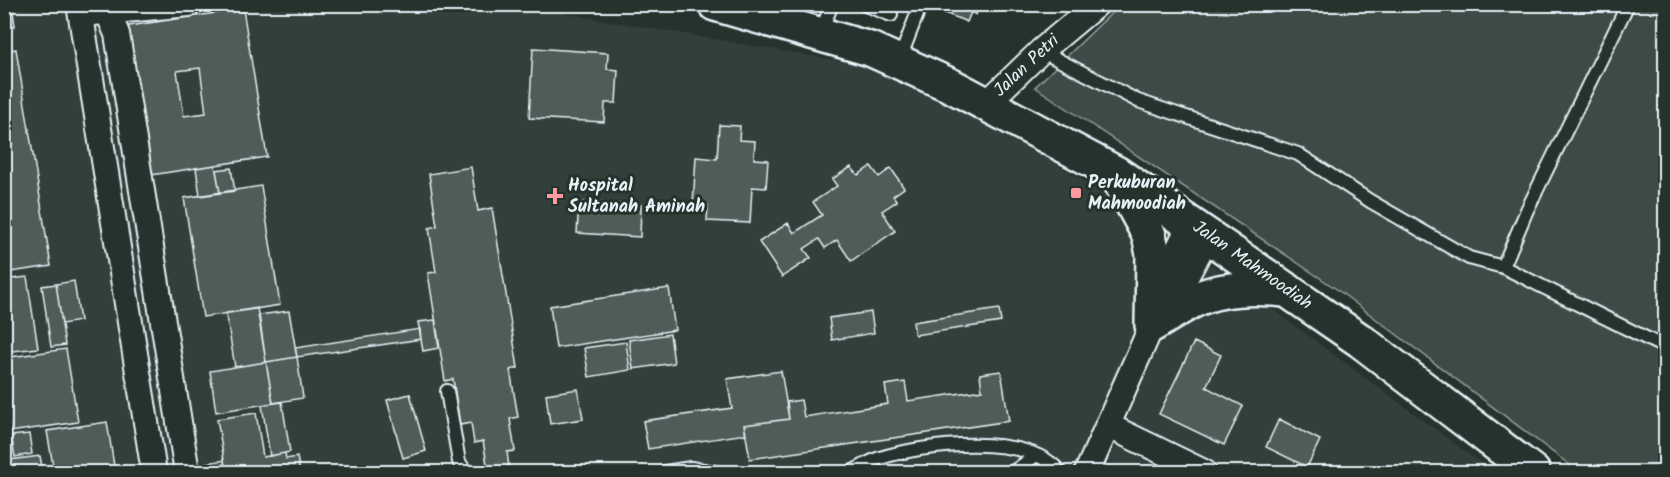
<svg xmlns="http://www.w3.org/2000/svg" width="1670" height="477" font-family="Kalam,sans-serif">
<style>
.built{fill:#333f3a}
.green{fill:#3e4b47;stroke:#939ea0;stroke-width:1.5}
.building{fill:#505c59;stroke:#e8f1f8;stroke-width:1.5;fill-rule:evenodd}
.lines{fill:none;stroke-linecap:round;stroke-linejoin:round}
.lane-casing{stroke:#e8f1f8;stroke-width:16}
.street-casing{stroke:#e8f1f8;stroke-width:28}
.secondary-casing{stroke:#e8f1f8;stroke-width:38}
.lane{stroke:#26332d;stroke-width:12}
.street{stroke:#26332d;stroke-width:24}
.secondary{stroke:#26332d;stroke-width:33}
.poi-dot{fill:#ff9aa2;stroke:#26332d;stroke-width:2}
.labels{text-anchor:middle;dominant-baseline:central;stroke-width:6;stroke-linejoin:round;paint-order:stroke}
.street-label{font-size:18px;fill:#e8f1f8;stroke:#26332d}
.poi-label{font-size:18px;font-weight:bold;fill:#e8f1f8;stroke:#26332d;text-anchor:start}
</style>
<rect width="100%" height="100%" fill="#26332d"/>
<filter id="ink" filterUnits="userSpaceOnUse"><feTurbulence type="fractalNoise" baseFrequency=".0167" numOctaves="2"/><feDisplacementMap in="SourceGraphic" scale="12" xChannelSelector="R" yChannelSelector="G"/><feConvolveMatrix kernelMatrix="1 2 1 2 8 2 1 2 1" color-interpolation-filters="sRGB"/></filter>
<g filter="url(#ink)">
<path class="built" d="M4 5H516L876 67 990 120 1222 272 1493 472H5Z"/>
<path class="green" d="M1120 5H1665V472H1579L1335 288 1035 87Z"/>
<path class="building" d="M4 4H12L15 26 6 27 7 38H4Z
M931 4H980L976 15 971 12 967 22 930 7Z
M243 9 267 157 145 176 122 27ZM200 68 206 113 184 116 177 71Z
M533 48 608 53 607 69 618 70 616 103H605L604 122 529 118Z
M16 49 51 266 4 273V51Z
M719 125 740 126 739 140 755 141 754 159 768 160 766 188 752 187 750 223 707 221 708 205 693 204 696 157 717 159Z
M215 165 220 193 200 196 196 168Z
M871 166 879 177 891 168 904 188 893 196 897 201 882 211 895 231 851 261 837 240 825 248 819 239 804 249 811 258 782 277 759 242 788 223 794 233 822 215 813 202 837 186 832 179 851 167 858 175Z
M471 167 478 211 492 208 518 368 510 370 518 417 510 419 515 451 507 452 509 467 488 470 483 441 474 443 471 423 460 425 453 379 445 381 428 273 436 272 429 228 437 226 429 174Z
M231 168 235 191 220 193 216 170Z
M261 186 280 305 203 317 184 198Z
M579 202 641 205 640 237 577 233Z
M27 277 38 348 4 352V280Z
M74 281 80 321 62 324 56 284Z
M56 284 65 345 51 347 42 286Z
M669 288 675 330 556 348 550 306Z
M257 308 266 362 235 367 226 313Z
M999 309 1001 322 915 335 913 322Z
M289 311 297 357 266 362 259 315Z
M871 312 874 333 832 340 829 318Z
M435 320 439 348 423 351 418 322Z
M420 329 421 339 297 357 295 348Z
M670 334 674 363 633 369 629 340Z
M626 342 630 370 589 377 584 348Z
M1194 342 1221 355 1206 387 1243 406 1224 445 1159 414Z
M66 349 78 422 10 432 4 400V358Z
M297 357 303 398 273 403 266 362Z
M266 362 273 403 216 412 210 371Z
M781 371 789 419 744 425 746 434 648 449 643 421 732 408 727 379Z
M1001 371 1009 421 750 459 744 425 789 419 787 402 801 400 804 417 888 404 885 385 905 382 908 401 982 390 980 374Z
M578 389 583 419 550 424 546 394Z
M410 394 426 451 403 458 387 400Z
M282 402 290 452 270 456 262 405Z
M256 413 263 457 285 453 286 459 297 457 300 472H226L217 419Z
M1279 419 1320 440 1307 467 1266 447Z
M107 422 115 472H54L47 431Z
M29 434 32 454 15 457 11 436Z
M40 456 43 472H12L10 460Z
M224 460 226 472H207L206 463Z"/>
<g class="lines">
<defs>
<path id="lane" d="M863 4 891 15
M820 34 832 4
M1041 51 1138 101 1298 154 1370 201 1469 258 1503 267 1527 210 1628 4
M899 61 921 4
M1503 267 1666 348
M447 391 459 462 466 472
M665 472 691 468 715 472
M851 472C861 468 870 461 880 458 925 444 1027 432 1060 472
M1013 472 1035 456"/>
<path id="street" d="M79 4 154 472
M93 13 189 4
M108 13 117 34 187 472
M986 104 1041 51 1097 4
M1160 316 1175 298 1208 235
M1109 426 1204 472
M1087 472 1152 325 1159 287 1191 223"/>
<path id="secondary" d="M715 4 870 49 952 86 1116 173 1361 341 1533 472
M1117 176 1149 235 1153 254 1152 325
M1152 325C1166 317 1179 308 1193 301 1220 287 1255 287 1285 290"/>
</defs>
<use href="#lane" class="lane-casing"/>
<use href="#street" class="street-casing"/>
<use href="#secondary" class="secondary-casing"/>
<use href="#lane" class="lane"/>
<use href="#street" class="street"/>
<use href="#secondary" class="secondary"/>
</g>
</g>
<g class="poi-dot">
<rect x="1070" y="187" width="12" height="12" rx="3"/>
<path d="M552 187h6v6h6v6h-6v6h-6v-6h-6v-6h6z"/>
</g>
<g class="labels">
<g class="street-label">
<text transform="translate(1027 66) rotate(-43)">Jalan Petri</text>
<text transform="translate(1252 266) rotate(35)">Jalan Mahmoodiah</text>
</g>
<g class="poi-label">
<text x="1088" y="183">Perkuburan<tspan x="1088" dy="21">Mahmoodiah</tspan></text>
<text x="568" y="186">Hospital<tspan x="568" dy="21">Sultanah Aminah</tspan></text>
</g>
</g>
<rect width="1670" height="477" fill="none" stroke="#26332d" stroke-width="24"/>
<rect x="12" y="12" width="1646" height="453" fill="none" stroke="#e8f1f8" stroke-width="2" filter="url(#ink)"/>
</svg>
